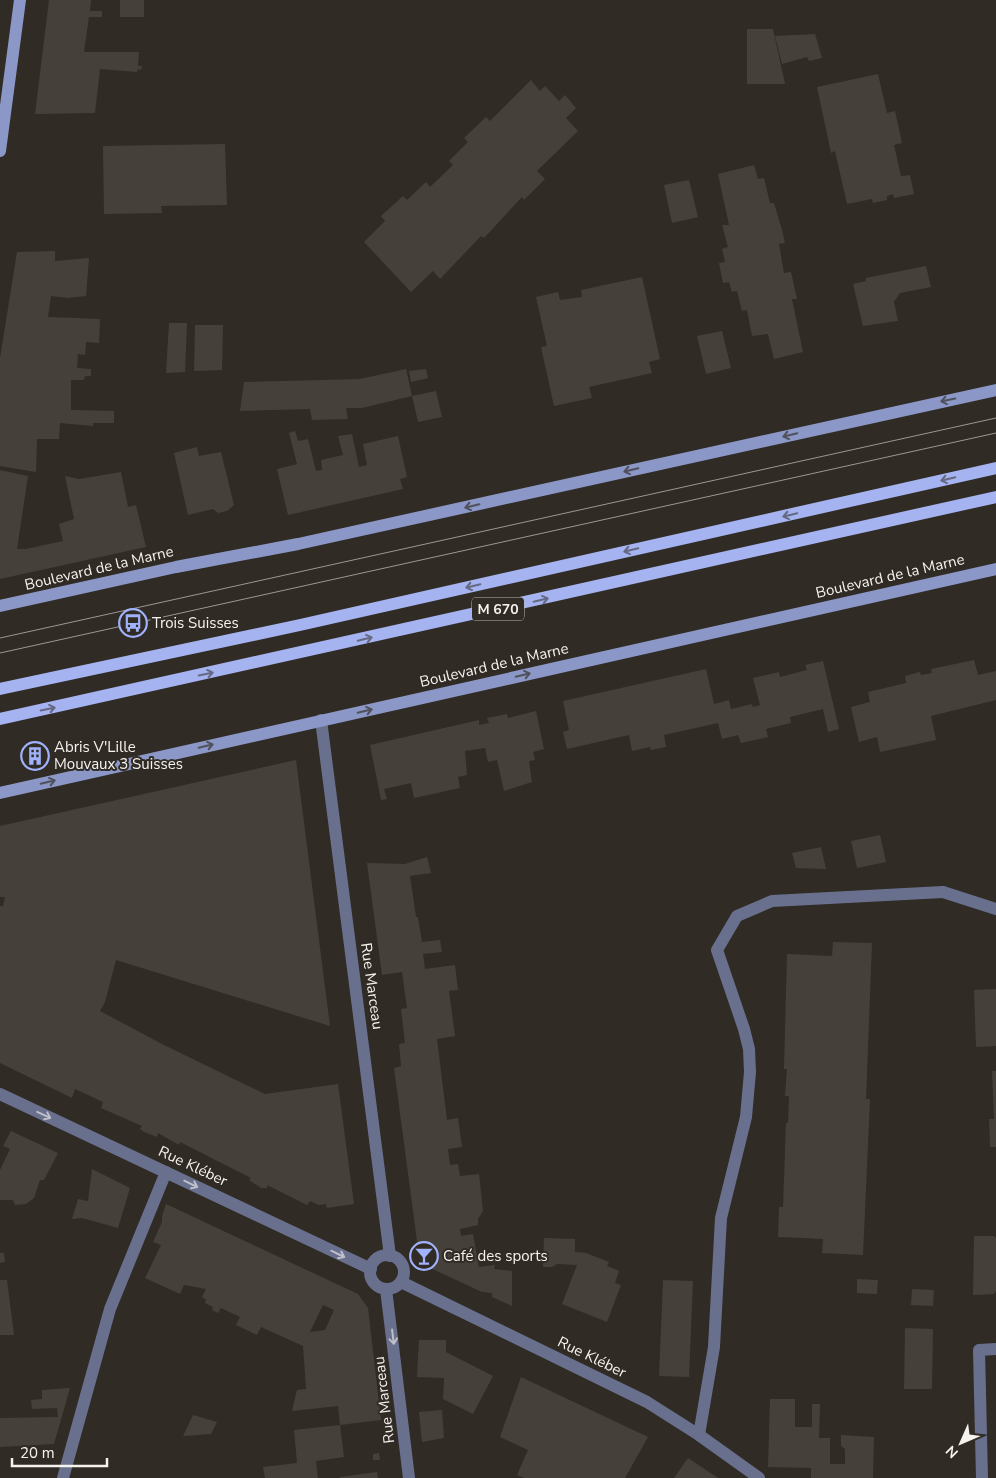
<svg xmlns="http://www.w3.org/2000/svg" width="996" height="1478" font-family="'Nunito Sans',sans-serif">
<style>
.building{fill:#45413a;fill-rule:evenodd}
.lines{fill:none;stroke-linecap:round;stroke-linejoin:round}
.lane{stroke:#69708e;stroke-width:12}
.street{stroke:#69708e;stroke-width:12}
.secondary{stroke:#8b97c6;stroke-width:12}
.primary{stroke:#a5b4f1;stroke-width:12}
.tram{stroke:#9b9792;stroke-width:1}
.oneway{stroke:#50515d}
.oneway2{stroke:#656981}
.oneway3{stroke:#bebfc8}
.labels{text-anchor:middle;dominant-baseline:central;stroke-width:4;stroke-linejoin:round;paint-order:stroke}
.shield{fill:#302b25;stroke:#bbb7b2;stroke-width:1}
.shield-label{font-size:14px;font-weight:bold;fill:#f6f3ef}
.street-label{font-size:15px;fill:#f6f3ef;stroke:#302b25}
.poi-label{font-size:15px;fill:#f6f3ef;stroke:#302b25;text-anchor:start}
</style>
<rect width="100%" height="100%" fill="#302b25"/>
<path class="building" d="M49 0H91L90 11H102V17H89L84 52H139L138 66H142L141 70 138 69 137 72 100 69 95 113 35 114Z
M120 0H144V17H120Z
M747 29H773L785 84H747Z
M815 34 822 58 809 61 807 57 782 64 775 36Z
M878 74 887 113 895 111 902 143 894 145 901 176 910 175 914 194 894 198 893 194 887 196V200L873 203 872 199 847 204 835 151 831 153 817 87Z
M531 80 540 91 545 86 559 101 565 95 576 108 566 118 578 131 537 171 545 179 524 200 522 197 484 238 481 236 440 279 433 271 411 292 364 242 385 221 381 216 403 196 407 200 426 182 430 187 453 165 449 161 468 142 464 138 486 117 490 121Z
M225 144 227 205 161 206 162 213 104 214 103 146Z
M754 165 758 179 764 178 770 203H774L782 230 785 243 779 244 784 273 791 272 797 299H792L803 352 774 359 768 334 752 336 747 310 742 311 737 291 732 292 729 282 723 283 719 263 725 262 722 249 728 247 722 225H729L718 174Z
M689 180 698 217 672 223 664 185Z
M55 251V261L89 258 86 296 68 298 51 296 48 317 100 319 99 343 86 342 85 355 78 354 77 368 91 369V376H85L84 380H71V410L114 411V423H93V426L60 423 59 439H37L36 472 0 466V358L17 252Z
M926 266 931 287 900 293 894 302 898 321 863 326 853 284 866 281V278Z
M642 277 660 359 649 362 652 373 589 387 592 398 554 406 541 347 547 346 536 297 558 292 560 300 582 297 581 290Z
M169 323H187L185 372 166 373Z
M195 325H223L222 370 194 371Z
M722 331 731 368 706 374 697 336Z
M406 369 412 396 362 408H346L348 419 312 420 310 409 240 411 244 382 360 379Z
M426 369 428 378 411 382 409 371Z
M436 391 442 417 418 422 412 396Z
M295 431 298 441 308 439 316 471 322 470 321 460 343 455 338 436 352 434 359 467 367 465 363 444 398 436 407 477 400 479 403 489 288 515 277 469 297 464 289 433Z
M197 447 199 456 221 452 234 505 227 511 218 513 213 509 188 515 174 453Z
M0 470 28 476 17 549H26L63 541 59 524 74 519 65 476 79 479 121 472 128 507 136 505 146 547 0 579Z
M974 660 978 675 996 671V700L931 716 936 740 880 752 877 737 859 742 851 707 870 702 868 692 906 683 905 676 920 672 921 675 932 673 931 669Z
M823 661 839 729 828 732 823 709 790 717 791 723 766 729 768 737 741 743 738 735 722 739 718 723 664 735 666 747 651 750 650 747 632 751 629 735 567 749 563 732 569 730 563 701 706 669 714 704 729 700 731 709 752 704 753 707 760 705 753 678 779 672 780 677 807 670 805 665Z
M536 711 544 749 533 752 535 760 529 761 532 782 504 791 497 760 488 762 485 748 465 751 467 775 458 777 460 788 414 798 411 783 384 789 387 799 381 800 370 745 479 720V725L489 723 487 718 507 714 508 718Z
M40 750 42 759 30 762 29 754Z
M296 760 330 1026 116 960 105 1002 100 1011 162 1044 265 1094 338 1084 354 1204 327 1208 326 1204 319 1205 310 1201 307 1205 267 1185V1188H261L249 1180 251 1178 180 1142 179 1145 158 1133 157 1137 144 1132 140 1129 142 1126 101 1108 103 1102 75 1089 72 1098 0 1063V906H3L5 897H0V826Z
M880 835 886 862 857 868 851 841Z
M821 847 826 869 796 868 792 853Z
M427 857 431 873 410 876 416 917H418L422 942 440 940 442 952 423 954 425 969 455 965 458 990 449 991 455 1036 437 1039 447 1120 458 1118 462 1147 448 1149 450 1165 458 1164 460 1176 479 1174 483 1211 478 1219V1225L460 1229 461 1236 473 1234 479 1267 495 1265 494 1269 512 1271V1306L492 1297V1293L482 1292 428 1267 419 1256 394 1068 401 1066 399 1044 405 1043 401 1009 407 1008 402 972 382 975 367 863 405 864Z
M833 942 872 943 866 1099H870L863 1255 822 1253 823 1239 778 1237 779 1207H783L786 1123H788L789 1096H785L787 1069H784L787 954 832 956Z
M996 989V1046L976 1047 974 990Z
M992 1071H996V1147H990L989 1119H994Z
M11 1131 58 1153 44 1180H40L34 1198 26 1204 15 1205 13 1200H0V1170L10 1149 3 1146Z
M92 1169 130 1188 118 1228 82 1218 72 1219 78 1199 88 1201Z
M166 1204 358 1294 368 1308 381 1420 340 1425 344 1457 316 1461 318 1478H265L263 1467 297 1463 294 1430 340 1425 338 1406 292 1411 297 1390 306 1389 303 1346 261 1327 257 1335 236 1325 240 1317 221 1308 218 1313 212 1310 213 1307 205 1303 206 1300 202 1297 206 1289 184 1285 180 1294 145 1278 161 1245 153 1242 162 1222V1216ZM323 1305 334 1310 325 1330 310 1332Z
M974 1236H994L996 1238V1291L994 1294 973 1295Z
M544 1238 575 1239V1252L586 1253 609 1262 607 1266 619 1271 615 1283 621 1285 607 1322 562 1304 577 1265 557 1264 552 1267H543Z
M0 1253H4L5 1262 0 1263Z
M857 1279 878 1280 877 1294 857 1293Z
M0 1280H7L14 1335H0Z
M663 1280 693 1281 689 1377 659 1376Z
M912 1289 934 1290 933 1306 911 1305Z
M905 1328 933 1329 932 1389H904Z
M419 1340H446V1352L493 1376 473 1414 443 1399 444 1378 417 1377Z
M521 1377 648 1437 625 1478H524L517 1475 528 1450 500 1437Z
M70 1388 54 1444 0 1447V1418L58 1417 57 1408 32 1409 31 1400 42 1399V1390Z
M770 1399H795V1427H812V1404H820L819 1438H830V1464H845V1449L841 1446V1435L874 1437 873 1478H811V1468L768 1467Z
M442 1410 444 1438 422 1442 419 1412Z
M193 1415 217 1422 211 1434 183 1436Z
M379 1453 380 1460H373V1454Z
M688 1458 718 1478H674Z
M377 1472 378 1478H340V1477Z"/>
<g class="lines">
<path class="lane" d="M699 1435 714 1347 721 1218 746 1117 750 1072 749 1049 744 1029 717 950 737 916 772 901 943 892
M63 1478 110 1309 166 1172"/>
<path class="street" d="M321 720 390 1256
M943 892 996 909
M0 1094 371 1269
M370 1272a17 17 0 1 1 34 0a17 17 0 1 1-34 0Z
M401 1282 647 1402 699 1435 759 1478
M386 1289 409 1478
M982 1478 979 1350 996 1349"/>
<path class="secondary" d="M0 151 20 0
M0 606 176 567 298 544 996 390
M0 793 996 569"/>
<path class="primary" d="M0 689 300 625 996 468
M0 719 996 497"/>
<path class="tram" d="M0 638 996 418
M0 653 996 433"/>
</g>
<defs><path id="oneway-shaft" d="M-6 0H5M1.5-3L5.5 0L1.5 3" fill="none" stroke-width="1.6" stroke-linecap="round" stroke-linejoin="round" transform="scale(1.25)"/></defs>
<g class="oneway">
<use href="#oneway-shaft" transform="translate(948 400) rotate(168)"/>
<use href="#oneway-shaft" transform="translate(790 435) rotate(167)"/>
<use href="#oneway-shaft" transform="translate(631 470) rotate(167)"/>
<use href="#oneway-shaft" transform="translate(472 506) rotate(167)"/>
<use href="#oneway-shaft" transform="translate(523 675) rotate(-13)"/>
<use href="#oneway-shaft" transform="translate(365 711) rotate(-13)"/>
<use href="#oneway-shaft" transform="translate(206 746) rotate(-13)"/>
<use href="#oneway-shaft" transform="translate(48 782) rotate(-13)"/>
</g>
<g class="oneway2">
<use href="#oneway-shaft" transform="translate(948 479) rotate(167)"/>
<use href="#oneway-shaft" transform="translate(790 515) rotate(167)"/>
<use href="#oneway-shaft" transform="translate(631 550) rotate(167)"/>
<use href="#oneway-shaft" transform="translate(473 586) rotate(167)"/>
<use href="#oneway-shaft" transform="translate(541 600) rotate(-13)"/>
<use href="#oneway-shaft" transform="translate(365 639) rotate(-13)"/>
<use href="#oneway-shaft" transform="translate(206 674) rotate(-12)"/>
<use href="#oneway-shaft" transform="translate(48 709) rotate(-12)"/>
</g>
<g class="oneway3">
<use href="#oneway-shaft" transform="translate(44 1115) rotate(25)"/>
<use href="#oneway-shaft" transform="translate(191 1184) rotate(26)"/>
<use href="#oneway-shaft" transform="translate(338 1254) rotate(26)"/>
<use href="#oneway-shaft" transform="translate(393 1337) rotate(83)"/>
</g>
<defs>
<symbol id="bus-ring" viewBox="-11 -11 22 22"><circle r="9.5" fill="#302b25" stroke="#a1b2fd" stroke-width="1.5"/><path d="M-5-6H5V4H4V6H2V4H-2V6H-4V4H-5ZM-3.5-4V0h7V-4ZM-3.5 1.2v1.5H-2V1.2ZM2 1.2v1.5H3.5V1.2Z" fill="#a1b2fd"/></symbol>
<symbol id="building-ring" viewBox="-11 -11 22 22"><circle r="9.5" fill="#302b25" stroke="#a1b2fd" stroke-width="1.5"/><path d="M-4-6H4V6H1V3H-1V6H-4ZM-2.5-4.3h1.7v1.8h-1.7ZM.8-4.3h1.7v1.8H.8ZM-2.5-1h1.7V.8h-1.7ZM.8-1h1.7V.8H.8Z" fill="#a1b2fd"/></symbol>
<symbol id="bar-ring" viewBox="-11 -11 22 22"><circle r="9.5" fill="#302b25" stroke="#a1b2fd" stroke-width="1.5"/><path d="M-6-5H6L.8 .8V4.5H3.5V6h-7V4.5H-.8V.8Z" fill="#a1b2fd"/></symbol>
</defs>
<g fill-rule="evenodd">
<use href="#bus-ring" x="117" y="607" width="32" height="32"/>
<use href="#building-ring" x="19" y="740" width="32" height="32"/>
<use href="#bar-ring" x="408" y="1240" width="32" height="32"/>
</g>
<g class="labels">
<rect class="shield" x="472" y="597.5" width="52" height="23" rx="4"/>
<g class="shield-label">
<text x="498" y="609">M 670</text>
</g>
<g class="street-label">
<text transform="translate(99 568) rotate(-13)">Boulevard de la Marne</text>
<text transform="translate(890 576) rotate(-13)">Boulevard de la Marne</text>
<text transform="translate(494 665) rotate(-13)">Boulevard de la Marne</text>
<text transform="translate(372 986) rotate(82)">Rue Marceau</text>
<text transform="translate(193 1166) rotate(25)">Rue Kléber</text>
<text transform="translate(592 1357) rotate(26)">Rue Kléber</text>
<text transform="translate(384 1400) rotate(-97)">Rue Marceau</text>
</g>
<g class="poi-label">
<text x="152" y="623">Trois Suisses</text>
<text x="54" y="747">Abris V'Lille<tspan x="54" dy="17">Mouvaux 3 Suisses</tspan></text>
<text x="443" y="1256">Café des sports</text>
</g>
</g>
<g transform="translate(961 1443) rotate(225)" stroke="#302b25" stroke-width="4" paint-order="stroke">
<path d="M0-4L9 19L0 12L-9 19Z" fill="#f6f3ef"/>
<text y="-8" font-size="14" font-weight="bold" text-anchor="middle" fill="#f6f3ef">N</text>
</g>
<path d="M12 1458v8h95v-8" fill="none" stroke="#f6f3ef" stroke-width="2.5"/>
<text x="20" y="1458" font-size="15" fill="#f6f3ef" stroke="#302b25" stroke-width="4" paint-order="stroke">20 m</text>
</svg>
